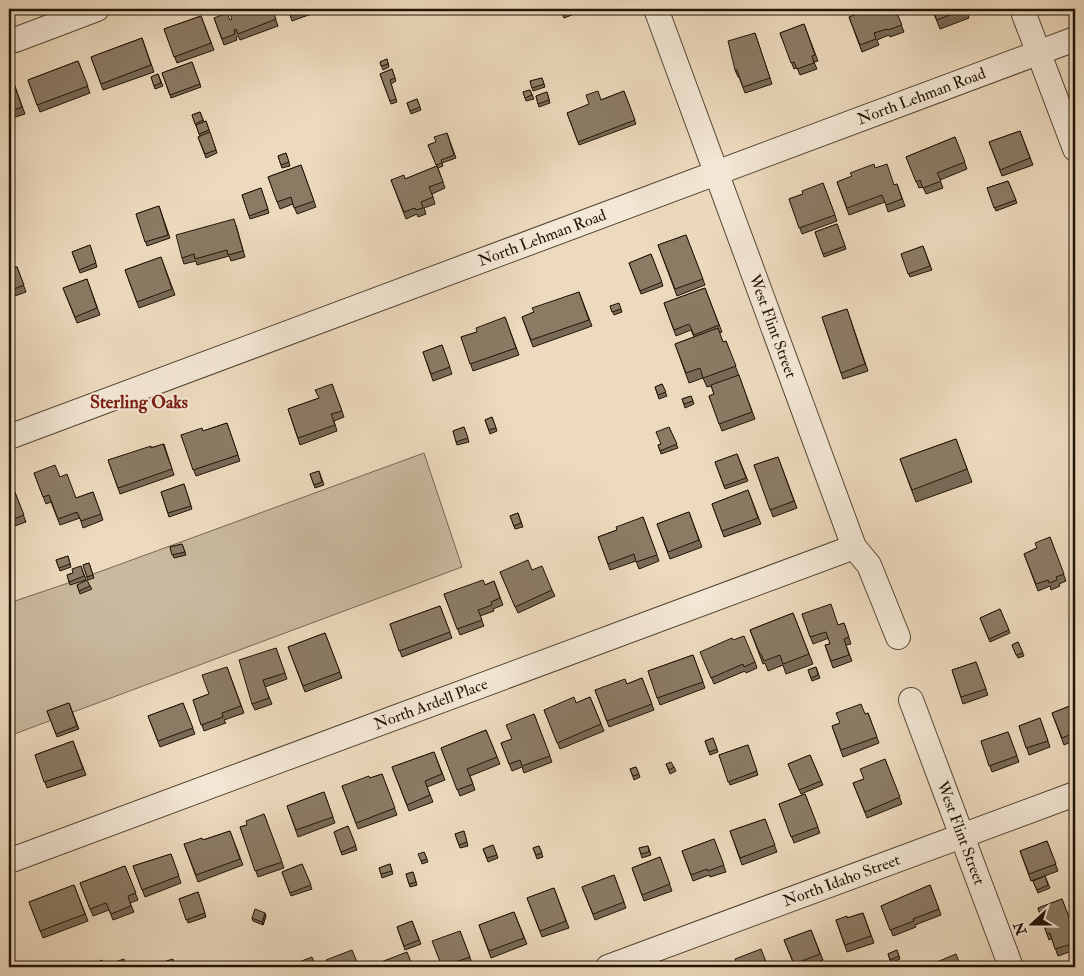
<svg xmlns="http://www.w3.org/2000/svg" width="1084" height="976" font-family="'IM FELL Double Pica',serif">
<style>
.green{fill:#cab99f;stroke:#766752}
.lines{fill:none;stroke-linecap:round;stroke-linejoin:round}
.minor-casing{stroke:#544633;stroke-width:26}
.minor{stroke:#f3e7d5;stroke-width:24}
.wall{fill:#786a57;stroke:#211505}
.shaded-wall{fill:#615647;stroke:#211505}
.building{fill:#8b7b65;stroke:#211505}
.labels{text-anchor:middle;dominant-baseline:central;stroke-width:4;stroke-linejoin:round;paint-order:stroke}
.street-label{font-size:16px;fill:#211505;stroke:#f3e7d5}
.neighbourhood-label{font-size:18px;font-weight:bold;fill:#7a1f14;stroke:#f3e7d5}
</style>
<rect width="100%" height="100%" fill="#eddabe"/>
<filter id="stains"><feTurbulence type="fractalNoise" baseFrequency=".004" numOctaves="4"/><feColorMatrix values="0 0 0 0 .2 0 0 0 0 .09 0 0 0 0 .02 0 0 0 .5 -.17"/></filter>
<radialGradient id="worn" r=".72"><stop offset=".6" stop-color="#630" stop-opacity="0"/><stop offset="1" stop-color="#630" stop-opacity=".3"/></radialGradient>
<path class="green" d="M424 453 462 567 9 736V603L77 580Z"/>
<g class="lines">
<defs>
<g id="minor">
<path id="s1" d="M656 9 854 547 869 565 898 637"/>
<path d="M1022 9 1075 149"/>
<path d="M9 38 15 40 97 9"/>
<path id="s2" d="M9 437 1075 39"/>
<path id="s3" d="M911 700 1011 967"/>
<path id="s4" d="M9 861 854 547"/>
<path id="s5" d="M608 967 1075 794"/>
</g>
</defs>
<use href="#minor" class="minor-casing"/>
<use href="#minor" class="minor"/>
</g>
<path class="wall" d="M272 9 278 26 240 40 238 36 236 37 237 40 224 45 214 18 230 20Z
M288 9H325L292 21Z
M560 9H587L564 18Z
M799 9H813L801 13Z
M895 9 904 32 890 37 889 35 877 40 879 45 862 52 849 17Z
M932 9H966L969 18 940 29Z
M201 16 214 50 177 63 164 29Z
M804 24 818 61 814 62 817 69 800 75 797 68 794 69 780 33Z
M755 33 772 84 745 93 739 77H738L735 70Z
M142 38 154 72 103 90 91 57Z
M387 59 389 67 383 70 380 62Z
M78 61 90 93 40 112 28 80Z
M192 62 201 87 171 98 162 73Z
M392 69 396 81 391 84 397 102 391 104 380 74Z
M158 74 163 86 155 89 151 77Z
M542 78 545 87 533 91 530 81Z
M13 81 25 114 9 119V83Z
M530 90 534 99 526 101 523 92Z
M624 91 636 124 579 145 567 113Z
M547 92 550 103 539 107 536 96Z
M417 99 421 110 411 114 407 103Z
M200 112 204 122 206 121 217 153 206 158 198 137 200 136 192 115Z
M1020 131 1033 165 1002 176 989 142Z
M447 133 456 158 442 163 443 166 438 168 445 188 432 194 435 204 424 208 426 214 418 217 417 214 406 219 391 180 405 179 437 166 428 145 436 142Z
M955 137 967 169 940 180 943 188 926 194 923 187 919 188 906 157Z
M286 153 290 166 282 168 278 156Z
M301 165 316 207 297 214 293 204 280 209 268 177Z
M875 168 894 185 897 184 905 206 888 212 885 202 849 215 837 182Z
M1008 181 1017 203 996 211 987 188Z
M823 183 837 221 802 234 789 199 803 194Z
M261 188 269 213 250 219 242 195Z
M159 206 170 238 147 246 136 214Z
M837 224 846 249 824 257 815 232Z
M236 225 245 257 231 261 229 256 197 265 196 261 184 264 182 258Z
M686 235 705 285 677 296 658 245Z
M90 245 97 267 80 273 72 252Z
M923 246 932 270 910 277 901 254Z
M9 254 14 267H17L26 292 9 298Z
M651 254 663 286 641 294 629 263Z
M161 257 175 295 139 308 125 270Z
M87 279 100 315 77 323 63 288Z
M705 288 722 332 719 333 723 342 726 341 755 419 722 431 709 396 714 394 711 386 707 387 703 378 689 383 675 344 694 337 691 330 676 336 664 303Z
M579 292 592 326 533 347 522 317 534 312Z
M610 306 621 309 622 312 614 315Z
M847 309 868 371 843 379 822 317Z
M505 317 519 355 473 371 461 337 477 332Z
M442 345 452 374 433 381 423 352Z
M332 384 344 417 334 421 337 431 300 445 288 409 319 398Z
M662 384 667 396 659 399 655 387Z
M691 396 694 404 685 408 682 399Z
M492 417 497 431 490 434 485 420Z
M227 423 240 461 196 476 181 435 203 431Z
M464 427 469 442 457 445 453 431Z
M669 427 678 448 661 454 658 445 661 444Z
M956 439 972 482 916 502 900 459Z
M164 444 174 475 120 494 108 460Z
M737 454 748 481 725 489 715 462Z
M778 457 797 508 773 517 754 465Z
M319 471 324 485 315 488 310 474Z
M34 473 60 477 76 498 93 492 103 520 83 528 80 518 60 525 51 502 46 504Z
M184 484 192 509 169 517 161 492Z
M14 490 26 522 9 528V492Z
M748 490 761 524 724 537 712 504Z
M689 512 702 547 670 559 657 524Z
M518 513 523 527 515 529 510 516Z
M643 517 659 561 639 569 636 561 610 570 598 537 617 530Z
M1050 537 1066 581 1059 584 1060 586 1051 590 1050 586 1038 591 1024 554 1037 548Z
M182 544 186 555 174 558 170 547Z
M68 556 71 567 60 571 56 560Z
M89 563 94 578 88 580 83 565Z
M81 566 86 580 70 585 67 575 73 573Z
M532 570 552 590 555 596 518 613 500 572Z
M494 581 503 605 493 609 494 611 480 616 484 626 460 635 444 594 485 585Z
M77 585 90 586 92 589 80 594Z
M440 606 452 638 402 657 390 624Z
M1000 609 1010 633 990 642 980 618Z
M793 613 813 664 786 674 783 665 768 671 765 663 763 664 750 630Z
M802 614 838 625 844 623 851 644 846 645 852 661 833 668 825 645 830 644 829 638 813 644Z
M325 633 342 678 305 692 288 647Z
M733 640 755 662 757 668 746 673 745 671 714 684 703 658Z
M1018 642 1024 656 1018 658 1012 645Z
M276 648 287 679 265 687 272 704 255 710 252 704Z
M693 655 705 688 660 705 648 671Z
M976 662 988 695 963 704 952 670Z
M227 667 244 713 224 720 226 723 204 731 193 700 209 694Z
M816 667 820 678 812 681 808 670Z
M642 678 654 710 609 727 595 690 627 684Z
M590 697 604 731 560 749 544 710 576 703Z
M69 703 79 729 57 737 47 711Z
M183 703 195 734 160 747 148 716Z
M1075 704V740L1064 745 1052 713Z
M868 713 879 743 843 757 832 726Z
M534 714 552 762 524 773 522 767 512 771 501 743 512 739Z
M1040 718 1050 747 1029 755 1019 726Z
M486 730 500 764 470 776 475 790 460 796 441 748Z
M1008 732 1019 762 992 772 981 741Z
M713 738 718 752 710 755 705 741Z
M73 741 86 775 47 788 35 755Z
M748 745 758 775 730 785 719 755Z
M434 752 445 780 427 787 433 802 409 811 392 767Z
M810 755 823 785 801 794 788 764Z
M885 759 902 804 867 818 853 783 864 779Z
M666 764 674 767 676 771 670 774Z
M636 767 640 777 634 780 630 769Z
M382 774 397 815 358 829 342 786 370 778Z
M324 792 335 823 298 837 287 806Z
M805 794 820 833 794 843 779 804Z
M264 814 284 868 258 877 240 827 247 825Z
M765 819 777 852 742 865 730 831Z
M348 826 357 850 342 855 334 832Z
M230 831 243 865 198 882 184 844 203 840Z
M464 831 468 846 460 848 455 834Z
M714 839 726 872 710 877 709 875 693 881 682 851Z
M1047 841 1058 871 1031 881 1020 851Z
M493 845 498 858 488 862 483 849Z
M539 846 543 857 537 859 533 848Z
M648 846 651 855 642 858 639 848Z
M424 852 428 862 422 864 421 861Z
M171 854 181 883 145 897 133 866Z
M660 857 672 891 644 901 632 868Z
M302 864 312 889 291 896 282 872Z
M390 864 393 874 382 878 379 868Z
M125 866 138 900 130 903 134 912 113 920 109 910 93 916 80 883Z
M413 872 417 885 410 887 406 874Z
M614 875 626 908 595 920 582 887Z
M1045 876 1050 888 1038 893 1033 881Z
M74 885 88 921 43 938 29 902Z
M930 885 941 915 915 925 916 927 893 936 881 906Z
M554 888 569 928 542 937 527 898Z
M198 892 206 917 188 923 179 899Z
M1062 899 1074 932 1071 933 1075 943V950L1058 956 1052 939 1049 940 1038 908Z
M514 912 527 944 491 958 479 925Z
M863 913 874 943 847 952 836 920 847 918Z
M266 916 263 925 253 921 252 918Z
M412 921 421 944 405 950 397 927Z
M811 930 823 960 805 967H795L784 940Z
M460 931 472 963 462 967H442Z
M897 950 900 959 891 963 888 954Z"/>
<path class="shaded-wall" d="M265 913 266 916 263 925 262 922Z"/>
<path class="building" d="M228 9H272L276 19 238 34 236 29 234 30 235 34 222 39 214 18 227 13 230 20 232 19Z
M288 9H305L290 14Z
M561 9H578L563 14Z
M869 9H895L902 25 888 30 887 29 874 33 876 39 860 45 849 17Z
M932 9H965L937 20Z
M201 16 211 43 174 57 164 29Z
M804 24 815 55 812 56 814 63 797 69 794 62 791 63 780 33Z
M755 33 770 78 743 87 737 70H735L728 41Z
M142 38 151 65 101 84 91 57Z
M387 59 388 64 381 66 380 62Z
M78 61 88 86 37 105 28 80Z
M192 62 200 84 170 95 162 73Z
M392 69 395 78 390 80 396 99 390 101 380 74Z
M158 74 161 83 154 86 151 77Z
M542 78 544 84 532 88 530 81Z
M13 81 22 107 9 112V83Z
M530 90 532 95 525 98 523 92Z
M598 91 601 100 624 91 635 120 578 142 567 113 589 104 586 95Z
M547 92 549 100 538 104 536 96Z
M417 99 420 107 410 111 407 103Z
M200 112 203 120 195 124 192 115Z
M206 121 209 130 199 134 196 125Z
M1020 131 1030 158 1000 170 989 142Z
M210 132 216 150 205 154 198 137Z
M447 133 454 155 441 160 442 163 436 165 428 145 436 142 434 137Z
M955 137 965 162 937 173 941 181 923 188 920 180 916 182 906 157Z
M286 153 289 162 281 165 278 156Z
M874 164 875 168 887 164 894 185 897 184 902 199 886 205 882 195 847 208 837 182 852 176 850 173Z
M301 165 314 201 294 208 291 197 277 202 268 177Z
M437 166 443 182 429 187 433 197 421 202 423 208 416 210 415 208 404 212 391 180 404 175 405 179Z
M1008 181 1016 200 994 208 987 188Z
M823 183 835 215 799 228 789 199 803 194 802 191Z
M261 188 268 209 249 216 242 195Z
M159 206 168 235 145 242 136 214Z
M234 219 243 251 228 255 227 250 195 259 194 254 182 258 176 235Z
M837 224 845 246 823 254 815 232Z
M686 235 703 279 675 289 658 245Z
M90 245 96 263 79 270 72 252Z
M923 246 930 266 908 274 901 254Z
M9 254 14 268 17 267 24 285 9 291Z
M651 254 662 282 640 291 629 263Z
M161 257 172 289 137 302 125 270Z
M87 279 97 308 75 317 63 288Z
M705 288 719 325 694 335 689 324 674 330 664 303Z
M579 292 589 320 531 340 522 317 534 312 532 308Z
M619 303 621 309 612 312 610 306Z
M847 309 865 364 841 373 822 317Z
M505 317 516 348 470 364 461 337 477 332 476 328Z
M718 328 723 342 726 341 736 366 703 378 700 368 686 373 675 344Z
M442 345 450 367 431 374 423 352Z
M739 375 752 412 719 424 709 396 714 394 711 385Z
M332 384 342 411 331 414 335 425 298 438 288 409 319 398 315 390Z
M662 384 666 392 658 395 655 387Z
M691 396 693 401 684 404 682 399Z
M492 417 496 428 489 430 485 420Z
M227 423 238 455 193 470 181 435 202 428 203 431Z
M464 427 468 438 456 442 453 431Z
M669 427 677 444 660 451 658 445 661 444 656 432Z
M956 439 967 469 912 490 900 459Z
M163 444 172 469 118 488 108 460 151 446V448Z
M737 454 746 478 724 486 715 462Z
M778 457 794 501 770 510 754 465Z
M55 465 60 477 67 474 76 498 93 492 101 514 81 521 77 512 58 519 49 495 43 497 34 473Z
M319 471 322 482 314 485 310 474Z
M184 484 191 506 168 513 161 492Z
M14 490 24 515 9 521V492Z
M748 490 758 518 722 531 712 504Z
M689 512 699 540 668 552 657 524Z
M518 513 521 523 514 526 510 516Z
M643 517 657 555 636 562 634 554 608 564 598 537 617 530 616 527Z
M1050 537 1064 574 1056 577 1057 580 1049 583 1048 580 1036 584 1024 554 1037 548 1035 543Z
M182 544 185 552 172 555 170 547Z
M68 556 70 564 59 568 56 560Z
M528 560 532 570 542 566 552 590 515 607 500 572Z
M89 563 93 575 87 577 83 565Z
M81 566 84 576 69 582 67 575 73 573 72 569Z
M87 580 90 586 79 591 77 585Z
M483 580 485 585 494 581 500 598 491 602 492 605 478 610 482 620 457 629 444 594Z
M831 604 838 625 844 623 849 637 844 639 849 655 831 661 825 645 830 644 826 632 810 637 802 614Z
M440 606 450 632 399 651 390 624Z
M1000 609 1009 630 989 639 980 618Z
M793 613 809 654 783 664 780 655 764 661 761 654H760L750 630Z
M325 633 340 672 303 686 288 647Z
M744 636 755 662 744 667 743 664 711 678 700 652 732 638 733 640Z
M1018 642 1023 653 1016 655 1012 645Z
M276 648 285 673 263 680 269 698 252 704 239 660Z
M693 655 703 682 657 698 648 671Z
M976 662 986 689 961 697 952 670Z
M227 667 241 706 222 713 223 717 201 725 193 700 209 694 202 675Z
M816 667 818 675 811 678 808 670Z
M642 678 652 704 607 721 595 690 625 679 627 684Z
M574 697 576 703 590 697 601 724 557 743 544 710Z
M69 703 77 726 56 734 47 711Z
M183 703 193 728 158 741 148 716Z
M861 704 865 714 868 713 877 737 841 750 832 726 840 723 836 713Z
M1075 704V737L1074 733 1062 738 1052 713Z
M534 714 550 756 522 766 520 760 509 764 501 743 512 739 506 725Z
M1040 718 1048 741 1026 748 1019 726Z
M486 730 497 757 467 769 473 784 457 790 441 748Z
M1008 732 1017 756 989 766 981 741Z
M713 738 717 749 709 752 705 741Z
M73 741 83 769 44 782 35 755Z
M748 745 757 771 728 782 719 755Z
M434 752 442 774 425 781 430 795 407 805 392 767Z
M810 755 821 781 799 790 788 764Z
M885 759 900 797 865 812 853 783 864 779 860 769Z
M671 762 674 767 669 770 666 764Z
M636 767 639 774 633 776 630 769Z
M382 774 395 808 356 823 342 786 369 776 370 778Z
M324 792 333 817 296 830 287 806Z
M805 794 818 827 791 837 779 804Z
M264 814 282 862 255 871 240 827 247 825 246 821Z
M765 819 775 845 740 858 730 831Z
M348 826 356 846 341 852 334 832Z
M230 831 240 859 196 875 184 844 202 838 203 840Z
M464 831 467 842 459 845 455 834Z
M714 839 724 865 708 871 707 869 691 875 682 851Z
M1047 841 1056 864 1029 874 1020 851Z
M493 845 497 855 487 858 483 849Z
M539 846 542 853 536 855 533 848Z
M648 846 649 852 641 854 639 848Z
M424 852 427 859 421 861 418 854Z
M171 854 179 876 142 890 133 866Z
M660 857 670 884 642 895 632 868Z
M302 864 311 885 290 893 282 872Z
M390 864 392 871 381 874 379 868Z
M125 866 136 893 128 896 131 906 111 914 106 903 90 909 80 883Z
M413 872 416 882 409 884 406 874Z
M614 875 624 902 593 914 582 887Z
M1045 876 1048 885 1037 890 1033 881Z
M74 885 85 914 40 931 29 902Z
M930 885 939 909 913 919 914 921 890 930 881 906Z
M554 888 566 921 540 931 527 898Z
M198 892 205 913 186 920 179 899Z
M1062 899 1072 925 1069 926 1075 943 1055 949 1050 933 1047 934 1038 908Z
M255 909 265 913 262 922 252 918Z
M514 912 524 938 489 951 479 925Z
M863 913 871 936 845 945 836 920 847 916V918Z
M412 921 419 940 404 946 397 927Z
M811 930 820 954 794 964 784 940Z
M460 931 470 957 442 967 432 941Z
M761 949 768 967H738L735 959Z
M352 950 359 967H329L326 960Z
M897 950 899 956 890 960 888 954Z
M407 952 413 967H383L381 962Z
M956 954 961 967H934L932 964Z
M312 957 316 967H286Z
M124 959 127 967H110L109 964Z
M173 959 175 967H167L166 961Z
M102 960 103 962 105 961 108 967H86Z"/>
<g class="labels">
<g class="street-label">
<text stroke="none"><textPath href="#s2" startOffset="974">North Lehman Road</textPath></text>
<text stroke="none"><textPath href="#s2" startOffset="569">North Lehman Road</textPath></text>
<text stroke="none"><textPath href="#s1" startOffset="338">West Flint Street</textPath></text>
<text stroke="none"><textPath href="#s4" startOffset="450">North Ardell Place</textPath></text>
<text stroke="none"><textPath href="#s3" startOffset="142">West Flint Street</textPath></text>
<text stroke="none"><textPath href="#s5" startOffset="249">North Idaho Street</textPath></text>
</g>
<g class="neighbourhood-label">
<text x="139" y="402">Sterling Oaks</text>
</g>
</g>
<rect width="1084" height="976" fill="none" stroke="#eddabe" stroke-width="30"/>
<rect x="10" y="10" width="1064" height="956" fill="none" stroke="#211505" stroke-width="2.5"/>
<rect x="15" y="15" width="1054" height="946" fill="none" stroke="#211505"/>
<g transform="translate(1032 924) rotate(249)" stroke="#f3e7d5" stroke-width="4" paint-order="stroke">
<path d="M0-4L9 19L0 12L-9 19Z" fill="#211505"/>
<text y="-8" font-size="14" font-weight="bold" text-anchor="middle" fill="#211505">N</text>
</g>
<rect width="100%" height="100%" filter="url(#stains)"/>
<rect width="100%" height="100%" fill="url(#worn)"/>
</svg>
